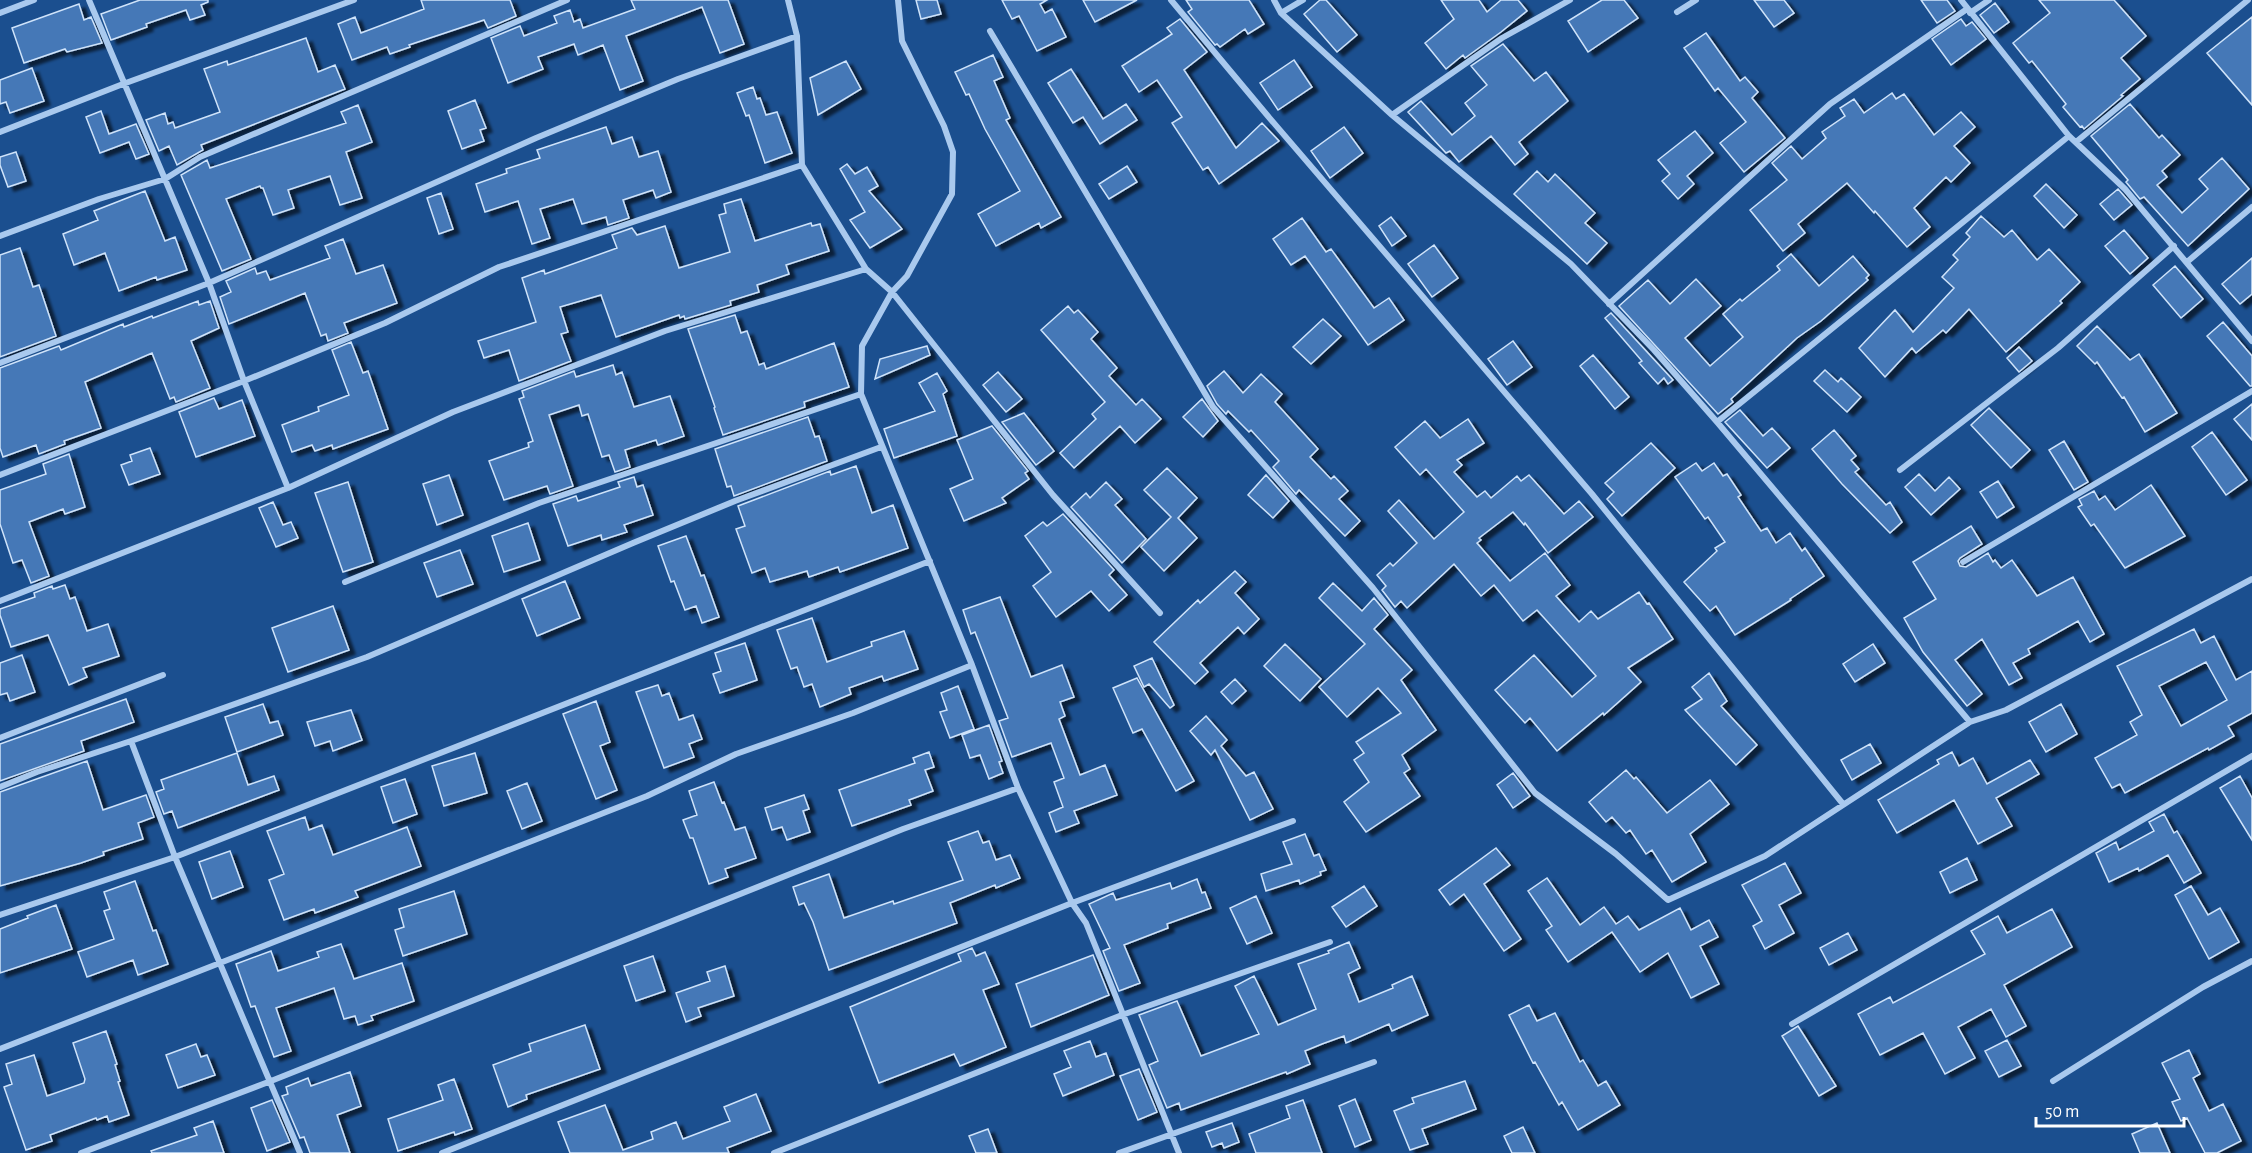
<svg xmlns="http://www.w3.org/2000/svg" width="2252" height="1153" font-family="'Alegreya Sans',sans-serif">
<style>
.building{fill:#4478b7;stroke:#cfe3fa;stroke-width:1.5;fill-rule:evenodd;filter:url(#shadow)}
.lines{fill:none;stroke-linecap:round;stroke-linejoin:round}
.street{stroke:#a9c9ee;stroke-width:6}
</style>
<defs>
<filter id="shadow"><feDropShadow dx="6" dy="4" stdDeviation="1.5" flood-color="#0009"/></filter>
</defs>
<rect width="100%" height="100%" fill="#1b4f8f"/>
<path class="building" d="M140 0H208V2L201 5 205 15 190 20 186 10 146 24 147 27 111 40 101 14Z
M421 0H510L516 16 488 28 484 20 409 45 410 47 390 54 387 47 352 60 338 24 355 17 361 33 424 9Z
M631 0H728L744 44 720 53 702 7 626 36 643 81 620 90 603 45 578 55 574 44 538 57 543 69 508 83 491 38 520 26 524 36 557 23 554 16 570 10 574 22 580 19 583 28 635 9Z
M916 0H937L941 14 921 19Z
M1002 0H1047L1040 4 1045 13 1052 9 1066 37 1037 51 1019 16 1012 19Z
M1083 0H1137L1095 22Z
M1186 0H1249L1264 24 1248 34 1245 29 1220 47 1217 44 1215 45 1188 12 1192 9Z
M1320 0H1326L1357 35 1337 52 1304 14Z
M1441 0H1479L1487 12 1501 0H1518L1527 11 1501 32 1465 58 1463 55 1446 69 1425 43 1454 19Z
M1602 0H1624L1638 18 1588 52 1568 21Z
M1754 0H1784L1794 13 1774 27Z
M1921 0H1947L1955 11 1937 23Z
M2039 0H2114L2146 36 2121 58 2140 79 2121 95 2123 96 2084 129 2082 126 2080 127 2063 107 2066 104 2032 61 2029 63 2013 43 2050 13Z
M1995 3 2009 22 1994 33 1980 15Z
M79 4 84 20 91 17 102 43 67 52 65 49 24 63 12 28Z
M2252 17V105L2207 53Z
M1180 19 1207 52 1184 70 1236 148 1262 123 1279 141 1219 184 1208 167 1203 170 1172 123 1182 117 1157 80 1139 92 1122 66 1172 34 1167 28Z
M1961 19 1966 26 1972 22 1986 39 1951 65 1932 39Z
M1706 33 1740 81 1745 77 1758 92 1752 98 1785 138 1744 172 1720 143 1746 122 1718 88 1715 91 1684 48Z
M306 38 318 72 335 65 345 89 201 145 203 150 177 165 169 146 159 151 146 120 165 113 168 124 173 122 175 128 220 112 204 69 227 61 228 65Z
M1503 44 1534 81 1546 72 1568 101 1519 142 1528 154 1515 165 1491 136 1459 162 1450 151 1446 153 1408 112 1421 101 1452 135 1475 116 1465 103 1487 85 1471 66Z
M993 55 1003 77 994 81 1010 118 1006 120 1061 217 1041 228 1039 223 996 246 978 214 1020 191 985 129 969 94 966 95 955 72Z
M1294 60 1312 87 1278 110 1260 83Z
M846 61 861 89 818 115 810 78Z
M32 68 44 101 10 113 6 102 0 104V80Z
M1071 69 1103 119 1126 104 1137 120 1100 144 1083 117 1073 123 1048 83Z
M753 87 757 99 760 98 766 115 777 112 792 153 765 163 749 115 746 116 737 93Z
M1892 93 1896 99 1904 94 1934 135 1961 112 1975 127 1954 146 1970 163 1951 182 1946 177 1914 208 1930 227 1907 247 1875 211 1874 213 1847 183 1798 224 1805 233 1783 251 1750 210 1787 180 1772 163 1791 146 1802 159 1826 138 1822 132 1845 116 1840 108 1854 99 1864 113Z
M475 100 486 128 480 130 484 141 462 149 448 111Z
M2130 104 2159 138 2162 135 2180 155 2162 171 2167 177 2157 185 2182 213 2208 189 2199 179 2222 158 2249 189 2188 246 2144 197 2140 199 2126 182 2128 180 2091 136Z
M358 105 372 142 346 152 362 198 340 205 330 176 288 190 294 208 273 215 263 188H261L260 186 226 199 251 259 222 271 181 175 207 160 210 168 346 123 341 112Z
M101 111 109 134 136 124 149 154 136 159 129 142 100 153 86 117Z
M606 127 612 144 632 137 639 157 658 151 671 192 656 198 653 190 623 200 629 218 608 225 606 217 582 224 573 199 540 209 550 238 532 244 518 201 485 212 476 184 507 173 506 169 540 158 537 150Z
M1344 127 1363 153 1330 178 1311 151Z
M1695 131 1713 153 1687 176 1694 184 1678 199 1662 181 1670 174 1658 160Z
M16 152 26 181 8 187 0 165V157Z
M847 164 855 174 867 167 878 186 869 191 902 229 870 248 850 220 865 212 840 169Z
M1127 166 1137 182 1109 199 1099 184Z
M1537 171 1548 182 1555 174 1595 213 1585 223 1607 243 1587 264 1514 194Z
M2046 184 2077 215 2064 228 2034 196Z
M2118 189 2132 205 2114 220 2100 204Z
M145 191 165 241 175 237 187 270 157 280 156 277 119 291 105 253 74 265 63 234 98 220 94 211Z
M441 193 453 229 439 234 427 198Z
M741 199 755 241 811 223 812 226 820 224 829 251 786 265 789 274 757 285 759 292 730 301 731 305 685 319 684 316 680 318 679 315 616 337 601 295 560 307 568 332 561 334 571 361 519 381 509 350 484 358 478 341 536 322 522 278 544 270 545 274 617 248 612 235 632 228 637 235 665 226 679 268 730 252 719 215 726 213 724 204Z
M1981 216 2004 237 2012 230 2037 260 2049 249 2080 282 2060 301 2062 303 2006 352 1969 309 1946 333 1943 330 1916 353 1912 348 1885 377 1859 348 1895 310 1913 332 1954 288 1942 277 1958 260 1953 255 1970 237 1966 233Z
M1391 217 1406 236 1392 246 1379 226Z
M1302 218 1326 252 1331 249 1374 308 1389 298 1404 320 1368 345 1305 256 1291 265 1273 239Z
M2124 230 2148 258 2130 274 2105 246Z
M343 239 356 274 383 265 397 303 344 323 348 333 328 341 326 334 321 336 305 293 229 324 220 297 231 292 226 281 255 268 257 274 266 271 270 280 330 258 325 246Z
M1434 245 1458 278 1432 297 1408 264Z
M20 248 33 287 39 285 56 336 0 357V255Z
M1791 254 1819 286 1853 256 1869 275 1866 278 1868 280 1821 321 1797 338 1731 399 1733 402 1718 414 1619 306 1648 280 1670 304 1696 279 1721 306 1685 338 1710 366 1743 337 1723 314 1740 299 1742 301 1780 270 1777 266Z
M2252 258V294L2240 304 2222 284Z
M2175 266 2203 299 2181 318 2153 285Z
M198 301 199 305 210 301 219 328 191 341 210 388 176 402 174 397 170 399 152 353 85 382 101 428 64 441 65 444 39 454 36 445 3 457 0 448V368L59 346 61 350 123 324 124 327 152 316 153 318Z
M1068 306 1074 313 1078 310 1098 332 1091 339 1117 368 1109 376 1136 405 1142 399 1161 419 1135 443 1120 426 1074 468 1060 453 1096 419 1092 414 1105 402 1041 330Z
M1611 313 1673 380 1668 384 1664 378 1658 384 1639 363 1642 361 1605 318Z
M735 315 741 333 747 331 759 365 764 363 766 369 834 343 849 387 804 402 805 407 723 435 714 408 715 407 688 329Z
M1323 319 1341 336 1311 364 1293 347Z
M2223 322 2252 356V386H2250L2207 336Z
M2097 326 2130 360 2139 354 2177 413 2145 432 2124 397 2122 398 2097 362 2095 364 2077 346Z
M1513 341 1532 367 1507 385 1488 359Z
M351 342 363 373 368 371 388 429 333 449 332 445 315 451 312 445 292 452 282 425 319 411 318 407 349 395 332 350Z
M927 346 930 355 875 379 880 359Z
M2019 347 2032 361 2019 372 2007 358Z
M1593 355 1629 397 1615 409 1580 366Z
M613 365 616 375 622 372 634 407 670 396 684 436 658 445 656 440 625 450 630 467 615 472 609 455 602 457 588 414 582 416 579 405 549 415 573 486 550 494 547 486 504 500 489 461 529 447 528 443 533 441 519 399 524 397 522 391 574 371 576 377Z
M1825 370 1838 382 1841 378 1861 397 1847 412 1814 381Z
M1224 371 1243 393 1261 374 1282 394 1275 402 1318 449 1310 457 1331 479 1334 476 1348 491 1339 499 1360 521 1345 536 1299 490 1296 494 1273 467 1279 461 1251 430 1249 432 1228 411 1226 414 1217 404 1207 386Z
M998 372 1022 399 1006 412 983 385Z
M937 373 947 391 943 394 957 436 894 458 884 429 935 411 919 383Z
M214 398 219 409 242 400 255 436 196 457 179 412Z
M1202 399 1218 421 1203 437 1183 417Z
M2252 404V440L2234 419Z
M1989 408 2030 450 2011 468 1971 425Z
M1740 410 1763 436 1772 428 1790 448 1767 468 1725 422Z
M1024 413 1054 451 1036 465 1002 422Z
M808 417 815 437 819 436 827 461 734 496 731 486 727 487 715 449Z
M1468 419 1484 443 1457 460 1462 465 1454 472 1477 497 1485 491 1491 498 1517 476 1521 481 1529 475 1564 514 1579 501 1593 517 1548 553 1525 523 1524 525 1513 512 1479 538 1481 540 1477 543 1510 581 1545 553 1570 585 1556 596 1579 622 1591 611 1598 619 1639 592 1647 604 1649 603 1673 639 1628 668 1641 682 1604 715 1603 713 1557 751 1530 718 1525 723 1495 690 1534 655 1572 697 1596 676 1537 610 1523 621 1494 585 1481 596 1454 564 1407 608 1401 601 1395 607 1382 590 1386 586 1377 575 1390 563 1393 566 1417 543 1388 511 1399 500 1434 539 1464 512 1426 469 1420 475 1395 447 1425 421 1440 438Z
M992 426 1028 471 1025 473 1029 479 1002 498 1006 503 964 521 950 489 973 479 957 440Z
M1834 430 1856 456 1851 460 1859 469 1855 472 1886 505 1890 502 1902 522 1890 533 1842 484 1812 449Z
M2212 432 2247 480 2226 495 2192 447Z
M2064 441 2088 482 2074 490 2049 450Z
M1651 443 1675 468 1622 516 1607 499 1614 492 1605 483Z
M150 448 160 474 129 485 121 465 132 461 130 455Z
M69 454 85 507 65 514 63 509 29 522 49 576 31 583 22 560 13 563 0 524V490L46 474 43 464Z
M1696 463 1702 471 1714 463 1723 476 1727 474 1741 495 1738 497 1761 531 1767 528 1776 543 1790 533 1802 551 1805 548 1824 576 1790 599 1791 600 1735 635 1716 606 1710 611 1684 582 1717 551 1715 548 1725 542 1708 517 1705 519 1675 477Z
M856 466 872 513 893 505 908 548 840 572 838 567 809 577 807 571 770 582 765 568 752 573 736 529 745 526 738 506 830 471 831 475Z
M1167 468 1197 498 1178 518 1197 538 1164 571 1141 547 1171 517 1144 490Z
M1919 474 1935 491 1949 477 1960 489 1931 515 1905 487Z
M449 475 463 515 437 525 423 484Z
M1266 475 1289 501 1273 518 1248 495Z
M634 477 637 487 643 485 653 515 624 525 627 532 602 540 601 535 568 546 553 504 576 496 578 501 620 487 618 482Z
M1998 481 2014 507 1997 518 1980 492Z
M348 482 373 562 343 572 315 493Z
M1106 482 1122 499 1115 505 1146 539 1122 563 1071 507 1086 493 1090 498Z
M2151 485 2185 536 2125 568 2094 524 2091 526 2078 507 2082 505 2079 499 2094 491 2099 500 2105 496 2115 510Z
M273 502 283 525 291 522 298 538 276 547 259 508Z
M1063 514 1114 570 1109 575 1127 595 1109 611 1091 591 1056 617 1033 586 1051 572 1025 536 1043 522 1047 526Z
M528 523 540 560 504 572 492 536Z
M1971 526 1982 544 1960 558 1958 561 1960 566 1966 567 1988 553 1993 562 1995 560 2001 568 2012 560 2037 596 2073 577 2104 634 2090 642 2078 621 2028 649 2030 654 2013 663 2022 678 2009 685 1982 639 1955 660 1982 694 1967 706 1923 652 1904 618 1936 599 1913 562Z
M686 536 701 576 704 575 719 617 702 623 696 606 685 610 674 581 671 582 658 546Z
M460 550 473 584 437 597 424 563Z
M1235 571 1246 582 1235 593 1259 619 1244 634 1238 627 1200 663 1208 672 1195 684 1154 642 1198 600 1200 603Z
M565 581 580 618 537 636 522 599Z
M1333 583 1362 611 1374 598 1388 615 1374 629 1412 670 1401 680 1436 730 1402 755 1410 769 1404 773 1420 796 1366 832 1344 802 1369 782 1354 760 1364 753 1356 742 1401 713 1378 688 1347 717 1319 687 1365 644 1319 598Z
M65 585 70 599 75 597 87 631 108 624 119 656 83 668 87 677 69 685 48 635 11 647 0 615V609L35 597 34 593 52 586 53 589Z
M1000 597 1031 677 1062 665 1074 697 1060 702 1065 716 1059 719 1080 775 1105 765 1117 795 1074 811 1079 823 1056 832 1049 813 1063 807 1054 782 1064 778 1051 743 1012 757 999 721 1008 718 975 632 971 634 963 610Z
M333 606 349 650 288 672 272 628Z
M812 618 827 662 872 646 871 642 904 631 918 669 884 681 882 676 849 688 851 694 820 707 812 684 804 687 797 667 791 669 777 630Z
M2194 629 2201 643 2214 636 2236 680 2252 671V713L2228 726 2234 736 2209 750 2208 748 2125 793 2120 784 2112 788 2095 758 2137 735 2130 722 2142 715 2117 666ZM2206 662 2227 700 2181 726 2159 686Z
M745 643 757 680 720 693 713 674 721 671 715 653Z
M1285 644 1321 679 1300 701 1264 666Z
M1873 644 1885 663 1855 682 1843 664Z
M22 655 35 692 10 701 7 693 0 695V663Z
M1152 658 1174 705 1170 708 1149 684 1144 687 1134 666Z
M1709 673 1727 701 1721 706 1757 745 1736 765 1685 710 1702 699 1692 687Z
M1137 678 1194 781 1176 791 1142 729 1133 733 1113 688Z
M1235 679 1246 691 1232 704 1221 692Z
M658 685 662 696 669 693 679 720 693 715 702 739 689 744 694 757 664 768 636 692Z
M958 686 974 729 950 738 940 712 947 710 941 693Z
M126 699 134 722 81 741 84 751 0 781V744Z
M596 701 610 742 600 746 617 790 596 799 563 714Z
M263 704 270 723 278 721 283 735 237 752 225 717Z
M2061 704 2077 734 2046 752 2029 722Z
M351 710 362 740 333 751 330 741 315 746 307 722Z
M1206 716 1227 740 1221 746 1246 776 1254 772 1273 809 1250 820 1215 750 1211 755 1190 731Z
M989 725 1002 761 999 762 1003 773 989 779 980 755 970 758 962 735Z
M1870 744 1881 763 1852 780 1841 760Z
M929 752 934 767 925 770 933 791 909 800 911 805 852 826 839 790 915 763 913 758Z
M1952 752 1959 766 1973 758 1987 784 2030 760 2039 774 1996 798 2012 826 1978 844 1954 800 1897 833 1878 800 1939 764 1937 760Z
M237 753 248 785 274 776 279 790 178 828 172 811 164 814 156 792 164 789 161 780Z
M475 753 487 793 444 806 432 766Z
M87 761 103 810 146 795 154 817 138 823 143 839 103 852 104 855 81 863 0 886V792Z
M1626 770 1634 779 1636 777 1667 813 1710 780 1729 804 1690 834 1706 862 1672 882 1652 850 1646 854 1630 830 1626 833 1612 817 1606 822 1589 802Z
M1513 773 1530 796 1513 808 1497 785Z
M2240 776 2252 798V840L2220 788Z
M405 779 417 814 393 823 381 787Z
M714 782 722 803 724 802 735 830 745 827 756 858 725 869 728 877 709 884 693 838H690L683 820 697 815 689 791Z
M527 783 542 821 522 829 507 791Z
M804 795 809 809 803 811 810 832 787 840 782 827 772 830 765 808Z
M2164 814 2174 833 2177 831 2201 873 2184 883 2168 855 2139 871 2138 868 2109 882 2096 853 2116 842 2119 850 2154 831 2149 822Z
M305 817 309 830 322 825 333 855 407 827 421 866 355 891 358 897 315 913 314 909 284 920 269 880 284 874 267 831Z
M978 831 983 843 989 841 996 860 1010 855 1020 878 996 888 995 885 950 903 957 923 829 970 813 922 804 903 799 905 793 887 829 874 844 918 893 901 894 904 963 880 948 842Z
M1305 834 1314 856 1319 854 1326 870 1320 872 1321 875 1300 884 1299 880 1266 891 1261 874 1292 864 1283 842Z
M1496 848 1510 865 1484 884 1521 939 1504 951 1464 894 1450 905 1439 890Z
M230 851 243 887 212 899 199 862Z
M1967 858 1977 880 1950 893 1940 872Z
M1785 863 1801 893 1779 905 1794 933 1765 949 1753 926 1762 921 1742 885Z
M1547 878 1580 925 1604 907 1616 924 1628 916 1639 930 1680 908 1691 930 1709 920 1718 937 1700 946 1719 984 1691 998 1668 953 1640 972 1612 932 1568 962 1546 930 1552 926 1528 891Z
M1197 879 1202 893 1205 892 1211 908 1167 924 1168 928 1124 945 1140 983 1119 991 1103 951 1110 948 1089 904 1113 893 1116 900 1170 883 1172 889Z
M135 881 153 931 156 930 168 964 138 975 133 960 87 977 78 952 114 939 104 911 110 909 104 892Z
M1364 886 1377 906 1346 927 1332 907Z
M2191 886 2208 915 2220 908 2239 942 2209 959 2175 895Z
M454 891 467 934 403 956 395 930 404 927 399 909Z
M1256 896 1272 933 1247 944 1230 908Z
M56 905 72 949 0 973V929L28 918 27 916Z
M2052 909 2072 947 2004 985 2026 1026 2006 1037 1991 1009 1958 1027 1975 1058 1945 1074 1923 1033 1880 1055 1858 1014 1890 997 1893 1003 1985 954 1971 931 1998 916 2007 933Z
M1848 933 1857 950 1829 965 1820 948Z
M1349 942 1360 968 1348 974 1359 1002 1393 988 1392 985 1412 976 1428 1015 1392 1031 1389 1024 1346 1043 1344 1036 1322 1044 1305 1051 1310 1064 1287 1074 1286 1072 1181 1110 1179 1103 1167 1108 1149 1065 1158 1061 1139 1015 1177 1001 1201 1056 1259 1034 1235 986 1254 976 1278 1025 1316 1009 1298 964 1329 953 1328 951Z
M341 944 354 979 402 963 414 1001 371 1016 373 1020 358 1025 355 1016 344 1019 334 988 276 1008 291 1051 274 1057 255 1006 251 1007 236 964 271 951 278 971 319 957 317 952Z
M972 948 976 956 985 952 999 984 983 990 1006 1047 960 1066 954 1054 879 1083 850 1007 961 961 958 954Z
M1093 955 1109 995 1031 1027 1016 984Z
M653 956 665 991 636 1001 624 966Z
M725 966 734 996 698 1008 701 1016 686 1022 676 993 710 981 707 972Z
M1529 1005 1537 1021 1555 1013 1580 1062 1583 1060 1598 1086 1606 1081 1620 1105 1578 1130 1562 1102 1559 1105 1535 1062 1533 1063 1509 1015Z
M585 1025 600 1069 526 1095 527 1099 508 1107 493 1065 531 1051 529 1044Z
M1798 1026 1836 1086 1819 1096 1782 1036Z
M106 1031 117 1064 115 1065 120 1081 118 1082 129 1115 109 1122 107 1116 97 1120 96 1118 50 1135 52 1141 26 1150 4 1087 12 1084 6 1064 34 1055 47 1096 84 1083 85 1079 73 1043Z
M2007 1040 2021 1066 1999 1077 1985 1051Z
M1090 1041 1096 1057 1106 1053 1114 1075 1063 1096 1054 1074 1071 1067 1064 1051Z
M196 1044 201 1057 207 1055 215 1075 178 1088 166 1055Z
M2189 1050 2200 1074 2193 1078 2209 1111 2223 1104 2241 1141 2217 1153H2205L2187 1118 2181 1121 2172 1102 2180 1099 2162 1063Z
M1139 1069 1157 1112 1138 1120 1120 1076Z
M350 1072 361 1106 337 1115 350 1153H310L304 1137 300 1138 282 1096 288 1094 286 1087 308 1078 311 1086Z
M454 1079 472 1129 455 1135 454 1132 398 1151 388 1119 443 1100 438 1085Z
M1465 1081 1476 1109 1422 1129 1428 1144 1410 1150 1394 1111 1414 1103 1412 1098Z
M756 1094 771 1131 727 1148 729 1153H570L558 1122 605 1105 623 1150 653 1139 651 1132 676 1122 683 1139 730 1121 724 1107Z
M1355 1099 1371 1140 1355 1147 1339 1106Z
M272 1100 290 1142 267 1151 251 1108Z
M1303 1100 1322 1153H1256L1249 1134 1290 1118 1286 1106Z
M213 1121 224 1153H152L151 1151 197 1135 194 1128Z
M1232 1123 1239 1142 1224 1148 1222 1143 1212 1147 1206 1132Z
M2157 1123 2170 1153H2140L2132 1134Z
M1523 1127 1535 1153H1512L1504 1136Z
M988 1129 997 1153H976L969 1136Z"/>
<g class="lines">
<path class="street" d="M89 0 209 283 244 381 288 488
M788 0 797 36 802 165 866 269 892 292 1053 495 1160 613
M898 0 902 41 944 126 953 152 952 194 907 276 892 292 862 346 861 394 972 665
M1171 0 1267 115 1592 494 1843 804
M1274 0 1281 13 1392 115 1571 264 1654 350 1717 422 1970 722
M1961 0 2069 136 2125 189 2252 341
M1677 12 1696 0
M0 13 34 0
M1281 13 1303 0
M1970 13 1989 0
M990 31 1213 407 1373 588 1535 793 1616 854 1668 900 1765 856 1970 722 2006 710 2252 579
M1392 115 1502 38 1570 0
M0 132 123 84 354 0
M2076 142 2248 0
M0 236 99 199 165 179 200 157 567 0
M2187 262 2252 207
M1609 304 1830 104 1967 9
M0 363 209 283 536 138 678 79 797 36
M1717 422 2069 136
M1900 470 2058 348 2174 246
M0 475 244 381 385 323 499 267 802 165
M1963 562 2252 391
M345 582 539 503 861 394
M0 601 288 488 453 412 665 331 866 269
M0 738 163 675
M131 741 175 857 300 1153
M0 787 37 772 131 741 367 657 633 543 735 501 881 447
M0 915 175 857 930 561
M1792 1024 2252 756
M0 1049 647 796 736 754 853 713 972 665 1018 788 1072 903 1086 923 1179 1153
M2053 1081 2203 987 2252 961
M81 1153 271 1081 903 829 1018 788
M442 1153 1072 903 1293 821
M774 1153 1122 1015 1330 942
M1119 1153 1374 1062"/>
</g>
<path d="M2036 1117v9h148v-9" fill="none" stroke="#ffffff" stroke-width="3"/>
<text x="2045" y="1117" font-size="18" fill="#ffffff" stroke="#1b4f8f" stroke-width="4.5" paint-order="stroke">50 m</text>
</svg>
